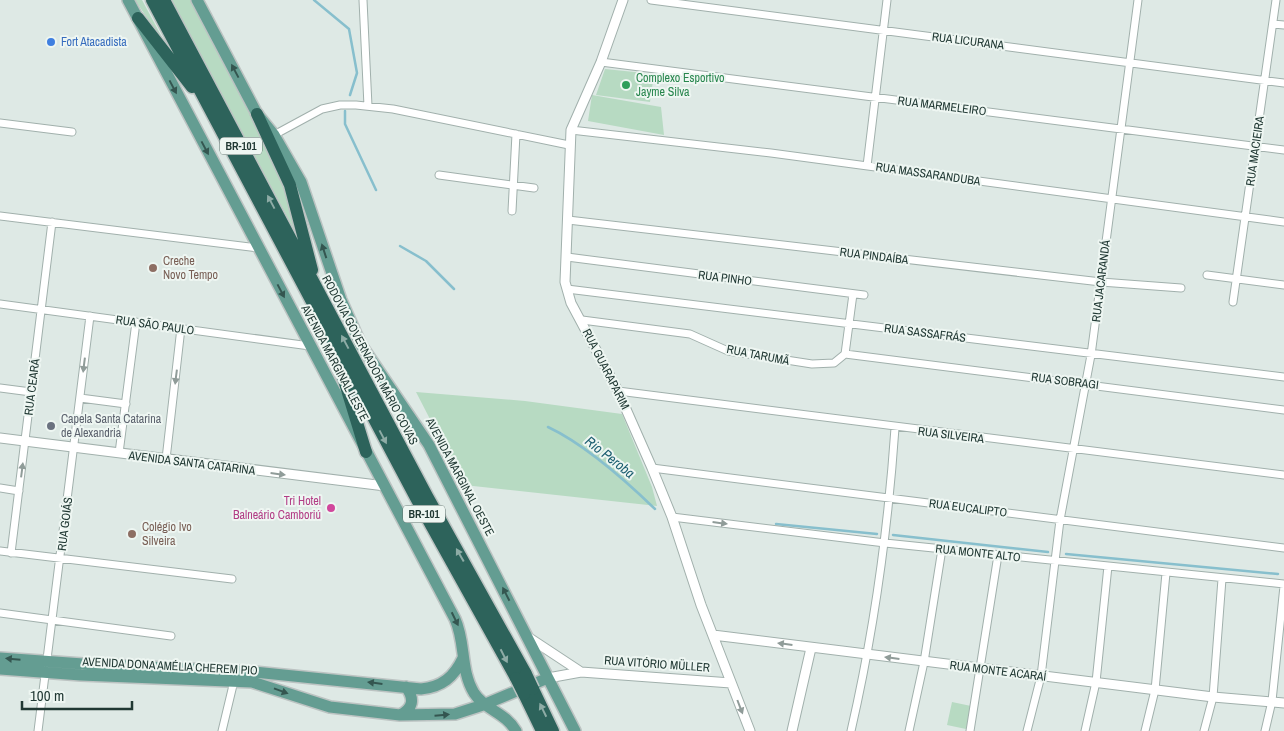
<svg xmlns="http://www.w3.org/2000/svg" width="1284" height="731" font-family="'Archivo Narrow',sans-serif">
<style>
.green{fill:#b7dac2}
.lines{fill:none;stroke-linecap:round;stroke-linejoin:round}
.stream{stroke:#87bfcd;stroke-width:2.5}
.minor-casing{stroke:#a1b0ac;stroke-width:9}
.tertiary-casing{stroke:#a1b0ac;stroke-width:11}
.primary-casing{stroke:#bcc3c2;stroke-width:14}
.motorway-casing{stroke:#bcc3c2;stroke-width:15}
.minor{stroke:#fff;stroke-width:7}
.tertiary{stroke:#fff;stroke-width:9}
.primary{stroke:#649d92;stroke-width:11}
.motorway{stroke:#2d635b;stroke-width:12}
.motorway-bridge-casing{stroke:#bcc3c2;stroke-width:15;stroke-linecap:butt}
.motorway-bridge{stroke:#2d635b;stroke-width:12}
.oneway{fill:#345650}
.oneway2{fill:#8eaca6}
.oneway3{fill:#909c99}
.shop-dot{fill:#3f7fe0;stroke:#eef6f2;stroke-width:2}
.leisure-dot{fill:#2e9e5b;stroke:#eef6f2;stroke-width:2}
.education-dot{fill:#8d6e63;stroke:#eef6f2;stroke-width:2}
.worship-dot{fill:#6b7280;stroke:#eef6f2;stroke-width:2}
.hotel-dot{fill:#d1479c;stroke:#eef6f2;stroke-width:2}
.labels{text-anchor:middle;dominant-baseline:central;stroke-width:4;stroke-linejoin:round;paint-order:stroke}
.shield{fill:#eef6f2;stroke:#5e716c;stroke-width:1}
.shield-label{font-size:11px;font-weight:bold;fill:#203833}
.street-label{font-size:12px;fill:#203833;stroke:#eef6f2}
.shop-label{font-size:12px;fill:#366cbe;stroke:#eef6f2;text-anchor:start}
.leisure-label{font-size:12px;fill:#27864d;stroke:#eef6f2;text-anchor:start}
.education-label{font-size:12px;fill:#785e54;stroke:#eef6f2;text-anchor:start}
.worship-label{font-size:12px;fill:#5b616d;stroke:#eef6f2;text-anchor:start}
.hotel-label{font-size:12px;fill:#b23c85;stroke:#eef6f2;text-anchor:end}
.water-label{font-size:14px;font-style:italic;fill:#1d5f71;stroke:#eef6f2}
</style>
<rect width="100%" height="100%" fill="#dee9e5"/>
<path class="green" d="M135 0H142L170 52Z
M171 0H190L281 174 298 237Z
M605 69 654 74 650 102 596 95Z
M592 95 661 107 664 135 588 121Z
M416 392 525 401 622 414 652 487 657 506 464 485Z
M952 702 971 706 966 729 947 725Z"/>
<g class="lines">
<path class="stream" d="M314 0 349 29 357 73 350 95
M345 111V124L376 190
M400 246 426 261 454 289
M548 427C586 445 624 479 655 509
M776 524 877 534
M893 535 1048 552
M1066 554 1278 574"/>
<defs>
<path id="minor" d="M363 0 368 106
M651 0 1284 83
M1273 24 1284 25
M601 62 1284 150
M0 123 72 132
M571 130 771 153 1284 222
M274 135 322 109 340 105H356L393 109 569 145
M867 166 887 0
M439 175 534 188
M512 211 516 134
M0 216 258 248
M568 220 1101 282 1181 288
M567 257 864 295
M1207 275 1284 285
M567 289 1284 377
M1233 302 1276 0
M0 304 310 346
M582 320 690 334 728 351 812 364 834 363 845 354
M845 354 1284 410
M845 354 853 294
M0 388 31 392
M618 391 1284 475
M80 398 126 404
M119 453 136 322
M166 459 181 328
M652 468 1284 548
M0 488 19 491
M672 517 885 543 1284 584
M0 551 232 579
M11 553 52 222
M0 613 171 636
M38 731 90 316
M222 731 234 681
M851 731C874 631 888 530 895 428
M909 731 924 662 942 549
M970 731 998 555
M1027 731 1041 676 1060 520 1091 355 1138 0
M1085 731 1096 682 1108 566
M1145 731 1155 690 1166 573
M1204 731 1213 697 1222 579
M1265 731 1272 701 1284 586"/>
<path id="tertiary" d="M623 0 601 62 571 130 565 282 571 303 618 391 652 468 672 517 701 605 750 731
M0 438 385 486
M713 635 1213 697 1284 703
M528 637 581 672
M548 678 581 672 731 683
M792 731 811 648"/>
<path id="primary" d="M128 0 455 619C466 643 460 670 474 693 485 710 505 712 516 731
M197 0 257 114 274 135 301 182 341 300 361 345 429 445 575 731
M0 658 83 664 254 672 421 689C442 687 454 677 463 658
M0 669 81 675 252 682 330 707 400 715 455 714 483 705 548 678
M400 715C413 709 415 699 406 687"/>
<path id="motorway" d="M152 0 416 498 516 678
M164 0 427 496 526 674
M138 18 192 87
M257 114 290 185 312 270
M340 367 366 452
M533 689 553 731
M524 694 542 731"/>
</defs>
<use href="#minor" class="minor-casing"/>
<use href="#tertiary" class="tertiary-casing"/>
<use href="#primary" class="primary-casing"/>
<use href="#motorway" class="motorway-casing"/>
<use href="#minor" class="minor"/>
<use href="#tertiary" class="tertiary"/>
<use href="#primary" class="primary"/>
<use href="#motorway" class="motorway"/>
<defs>
<path id="motorway-bridge" d="M526 674 533 689
M516 678 524 694"/>
</defs>
<use href="#motorway-bridge" class="motorway-bridge-casing"/>
<use href="#motorway-bridge" class="motorway-bridge"/>
</g>
<defs><path id="oneway-solid" d="M-6-.8H1V-3.2L6.5 0L1 3.2V.8H-6Z" transform="scale(1.25)"/></defs>
<g class="oneway">
<use href="#oneway-solid" transform="translate(235 71) rotate(-118)"/>
<use href="#oneway-solid" transform="translate(173 87) rotate(62)"/>
<use href="#oneway-solid" transform="translate(205 148) rotate(62)"/>
<use href="#oneway-solid" transform="translate(324 251) rotate(-108)"/>
<use href="#oneway-solid" transform="translate(281 291) rotate(62)"/>
<use href="#oneway-solid" transform="translate(506 594) rotate(-117)"/>
<use href="#oneway-solid" transform="translate(455 619) rotate(64)"/>
<use href="#oneway-solid" transform="translate(13 659) rotate(-175)"/>
<use href="#oneway-solid" transform="translate(375 683) rotate(-173)"/>
<use href="#oneway-solid" transform="translate(281 691) rotate(20)"/>
<use href="#oneway-solid" transform="translate(442 715) rotate(-5)"/>
</g>
<g class="oneway2">
<use href="#oneway-solid" transform="translate(271 202) rotate(-118)"/>
<use href="#oneway-solid" transform="translate(345 342) rotate(-118)"/>
<use href="#oneway-solid" transform="translate(383 437) rotate(62)"/>
<use href="#oneway-solid" transform="translate(460 555) rotate(-120)"/>
<use href="#oneway-solid" transform="translate(504 656) rotate(63)"/>
<use href="#oneway-solid" transform="translate(543 710) rotate(-116)"/>
</g>
<g class="oneway3">
<use href="#oneway-solid" transform="translate(84 365) rotate(97)"/>
<use href="#oneway-solid" transform="translate(176 377) rotate(97)"/>
<use href="#oneway-solid" transform="translate(22 470) rotate(-83)"/>
<use href="#oneway-solid" transform="translate(278 474) rotate(7)"/>
<use href="#oneway-solid" transform="translate(720 523) rotate(7)"/>
<use href="#oneway-solid" transform="translate(785 644) rotate(-173)"/>
<use href="#oneway-solid" transform="translate(892 658) rotate(-173)"/>
<use href="#oneway-solid" transform="translate(740 707) rotate(69)"/>
</g>
<circle class="shop-dot" cx="51" cy="42" r="5"/>
<circle class="leisure-dot" cx="626" cy="85" r="5"/>
<g class="education-dot">
<circle cx="153" cy="268" r="5"/>
<circle cx="132" cy="534" r="5"/>
</g>
<circle class="worship-dot" cx="51" cy="426" r="5"/>
<circle class="hotel-dot" cx="331" cy="508" r="5"/>
<g class="labels">
<g class="shield">
<rect x="220" y="137.5" width="42" height="17" rx="4"/>
<rect x="403" y="505.5" width="42" height="17" rx="4"/>
</g>
<g class="shield-label">
<text x="241" y="146">BR-101</text>
<text x="424" y="514">BR-101</text>
</g>
<g class="street-label">
<text transform="translate(968 41) rotate(7)">RUA LICURANA</text>
<text transform="translate(942 106) rotate(7)">RUA MARMELEIRO</text>
<text transform="translate(1255 151) rotate(-82)">RUA MACIEIRA</text>
<text transform="translate(928 174) rotate(8)">RUA MASSARANDUBA</text>
<text transform="translate(874 256) rotate(7)">RUA PINDAÍBA</text>
<text transform="translate(725 278) rotate(7)">RUA PINHO</text>
<text transform="translate(1101 281) rotate(-83)">RUA JACARANDÁ</text>
<text transform="translate(155 325) rotate(8)">RUA SÃO PAULO</text>
<text transform="translate(925 333) rotate(7)">RUA SASSAFRÁS</text>
<text transform="translate(758 355) rotate(11)">RUA TARUMÃ</text>
<text transform="translate(370 360) rotate(62)">RODOVIA GOVERNADOR MÁRIO COVAS</text>
<text transform="translate(335 363) rotate(62)">AVENIDA MARGINAL LESTE</text>
<text transform="translate(606 369) rotate(63)">RUA GUARAPARIM</text>
<text transform="translate(1065 381) rotate(7)">RUA SOBRAGI</text>
<text transform="translate(32 387) rotate(-83)">RUA CEARÁ</text>
<text transform="translate(951 435) rotate(7)">RUA SILVEIRA</text>
<text transform="translate(192 463) rotate(7)">AVENIDA SANTA CATARINA</text>
<text transform="translate(460 477) rotate(62)">AVENIDA MARGINAL OESTE</text>
<text transform="translate(968 508) rotate(7)">RUA EUCALIPTO</text>
<text transform="translate(65 524) rotate(-83)">RUA GOIÁS</text>
<text transform="translate(978 553) rotate(6)">RUA MONTE ALTO</text>
<text transform="translate(657 664) rotate(4)">RUA VITÓRIO MÜLLER</text>
<text transform="translate(170 666) rotate(3)">AVENIDA DONA AMÉLIA CHEREM PIO</text>
<text transform="translate(998 671) rotate(7)">RUA MONTE ACARAÍ</text>
</g>
<g class="shop-label">
<text x="61" y="42">Fort Atacadista</text>
</g>
<g class="leisure-label">
<text x="636" y="78">Complexo Esportivo<tspan x="636" dy="14">Jayme Silva</tspan></text>
</g>
<g class="education-label">
<text x="163" y="261">Creche<tspan x="163" dy="14">Novo Tempo</tspan></text>
<text x="142" y="527">Colégio Ivo<tspan x="142" dy="14">Silveira</tspan></text>
</g>
<g class="worship-label">
<text x="61" y="419">Capela Santa Catarina<tspan x="61" dy="14">de Alexandria</tspan></text>
</g>
<g class="hotel-label">
<text x="321" y="501">Tri Hotel<tspan x="321" dy="14">Balneário Camboriú</tspan></text>
</g>
<g class="water-label">
<text transform="translate(610 457) rotate(38)">Rio Peroba</text>
</g>
</g>
<path d="M22 701v8h110v-8" fill="none" stroke="#203833" stroke-width="2.5"/>
<text x="30" y="701" font-size="15" fill="#203833" stroke="#eef6f2" stroke-width="4" paint-order="stroke">100 m</text>
</svg>
